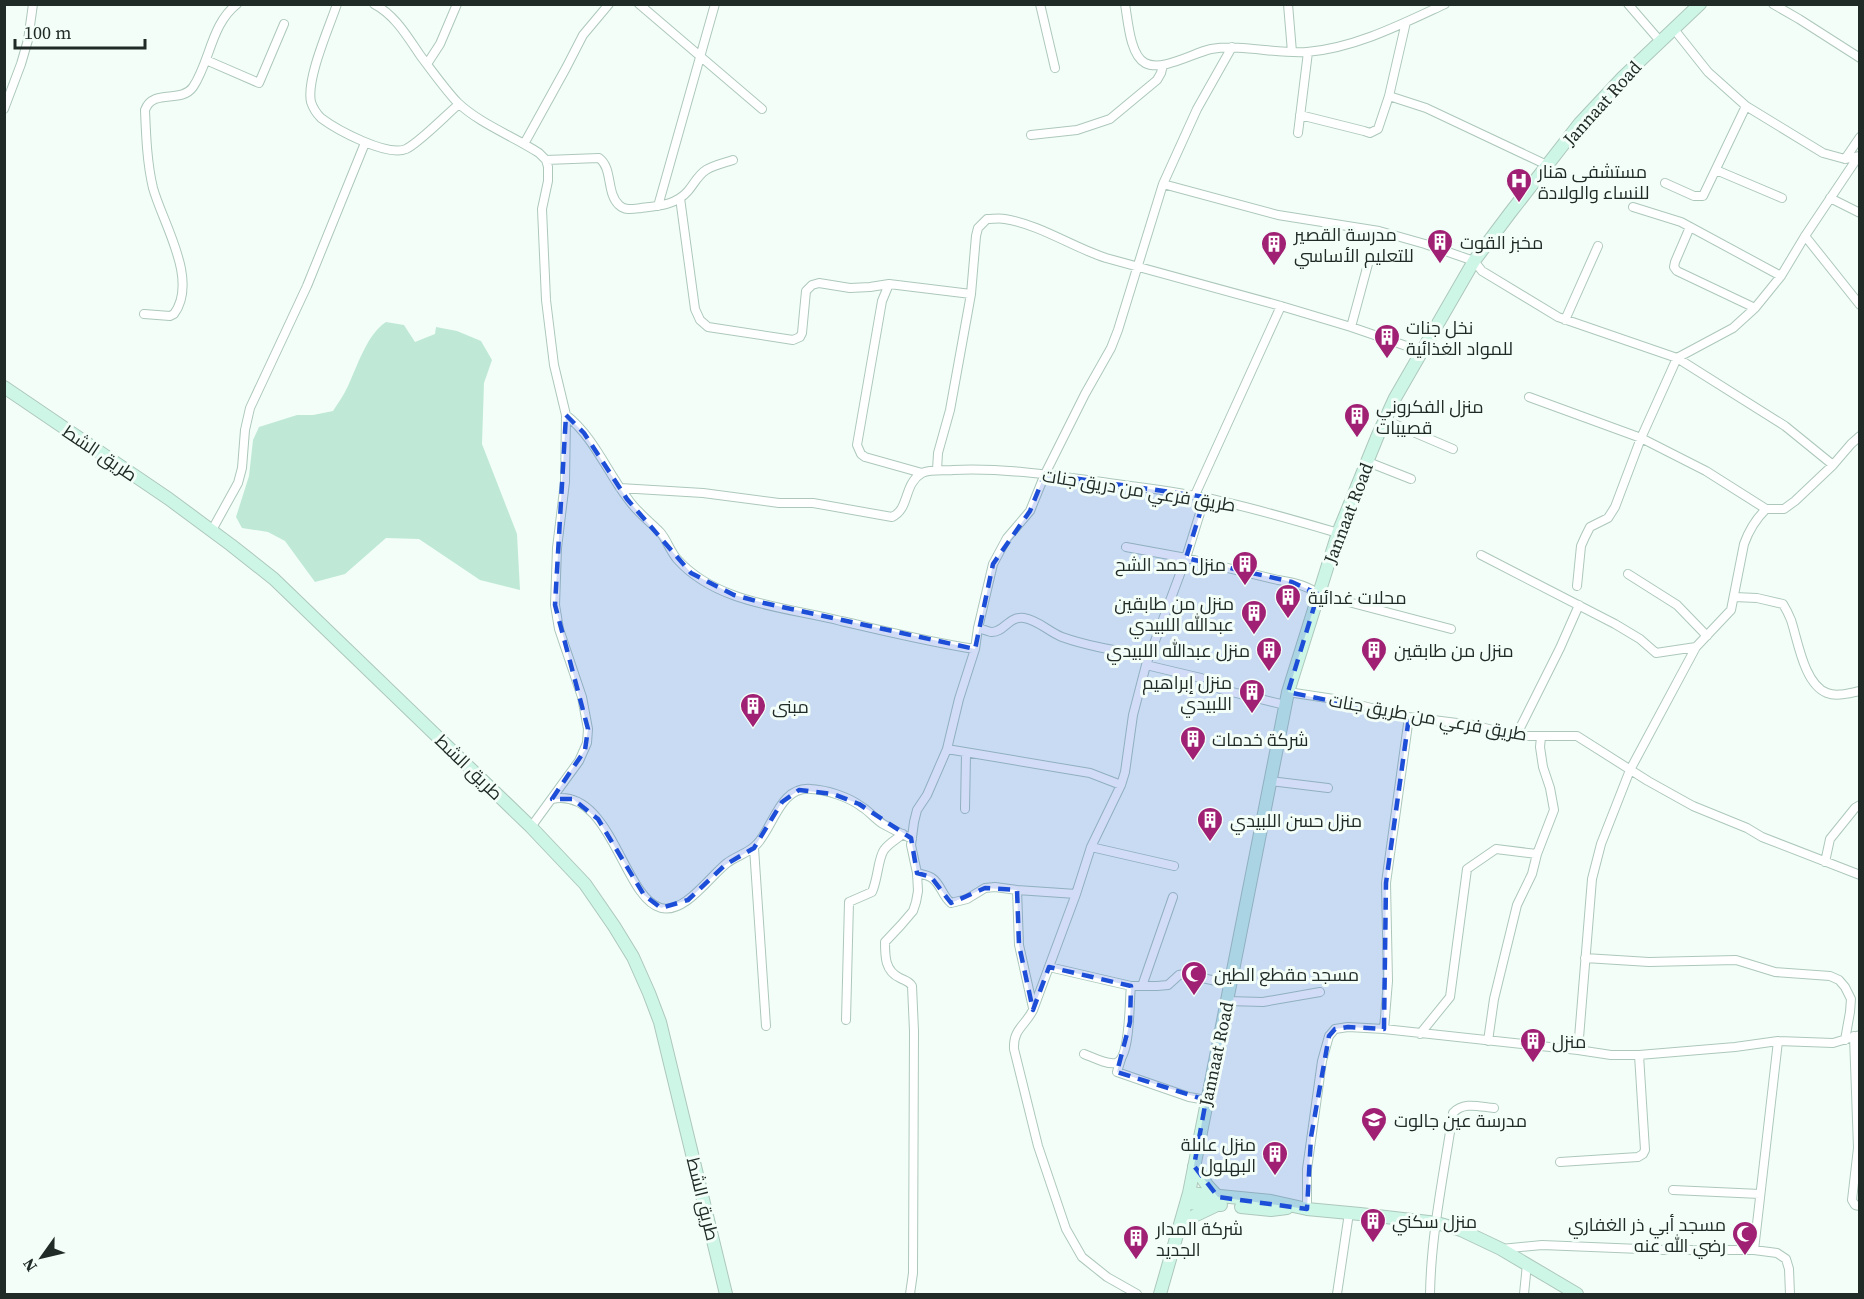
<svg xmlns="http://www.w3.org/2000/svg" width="1864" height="1299" font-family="'Source Serif 4',Cairo,serif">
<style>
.green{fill:#bfe9d6}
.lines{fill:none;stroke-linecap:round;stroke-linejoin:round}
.street-casing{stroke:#adc8bb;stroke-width:10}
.secondary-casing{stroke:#adc8bb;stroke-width:14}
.street{stroke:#fff;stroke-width:8}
.secondary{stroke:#cdf6e7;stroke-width:12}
.marked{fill:#1d4ed8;fill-opacity:0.2;stroke:#1d4ed8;stroke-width:4.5;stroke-dasharray:12 8;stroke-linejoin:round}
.labels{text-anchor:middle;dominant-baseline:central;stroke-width:6;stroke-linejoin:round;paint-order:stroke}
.street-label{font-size:18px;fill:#202a26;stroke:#f3fef9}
.poi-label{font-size:18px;fill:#202a26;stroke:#f3fef9;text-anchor:start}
</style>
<rect width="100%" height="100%" fill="#f3fef9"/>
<path class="green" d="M386 322 404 325 415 342 435 334 436 327 457 331 481 341 492 360 484 383 482 444 517 534 520 590 480 580 419 539 386 538 345 574 315 582 285 541 268 532 242 528 236 517 249 476 253 440 259 427 297 415H313L333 411C338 403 344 395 348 386 357 367 367 334 386 322Z"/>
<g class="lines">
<defs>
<path id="street" d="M337 4C329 28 306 79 311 102 313 108 316 113 321 118 337 130 387 157 406 149 419 143 447 114 459 104
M374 4C395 15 407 36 420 55 432 71 444 88 457 102 480 124 513 136 539 153L546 160 548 167V181L542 209 546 300 554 365 566 415 565 482 557 548 555 605 559 629 582 697 588 729 587 743 579 761 531 827
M639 4 762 109
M1040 4 1055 68
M1125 4C1128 21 1130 55 1145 63 1162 72 1193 53 1211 49 1243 44 1275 54 1307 52 1355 48 1402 24 1445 4
M1288 4 1292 52
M1628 4 1660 41
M1773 4 1799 19 1860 58
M1406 22 1389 96 1426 108 1547 165
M1673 28 1708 72 1746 106 1823 153 1845 159 1860 156
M206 60 259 83 284 24
M427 64 440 44 457 4
M4 109 21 64 28 40 33 4
M1300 115 1364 131 1370 133 1378 129 1389 96
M1298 133 1308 52
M1031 135 1077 130 1110 119 1157 80 1161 73 1163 65
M524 144 566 68 583 35 609 4
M1845 159 1860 137
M546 160 599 158C613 168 606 193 619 205 625 211 633 209 641 208 658 206 676 205 688 191 694 184 698 175 706 170 714 165 724 163 733 160
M1716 170 1782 198
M1665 183 1694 196H1703L1746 106
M1163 184 1278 215 1379 231 1425 244 1474 261 1482 271 1558 317 1677 358 1785 426 1833 465
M680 198 695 309 700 320 708 327 793 340 800 337 802 333 806 291 812 285 819 283 850 288 870 287 889 284
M1830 198 1860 213
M658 206 715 4
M1633 207 1681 222 1781 276
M1690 227 1675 262 1674 267 1677 271 1755 308
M1805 236 1860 305
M144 314 170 316 174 314C199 280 163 224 153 188 147 163 146 135 145 110 153 88 181 104 193 87 210 62 211 24 237 4
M1565 320 1598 246
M1351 327 1368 264
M1529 397 1641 438 1706 471 1766 509
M566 415C594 437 607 472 628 499 637 512 649 521 660 532 667 540 670 551 677 559 717 604 786 607 841 621 885 631 929 642 975 649
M1385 420 1453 449
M1368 462 1411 479
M937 470 938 453 950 410 971 294 976 236 978 228 987 219C993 219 1000 218 1005 219 1041 225 1072 247 1106 258L1281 306 1351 327 1421 351
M922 473 865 457 861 454 857 445 882 301 889 284 971 294
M620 488 703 493 779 503H813L892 517C910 509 903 484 922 473 931 469 944 471 953 470 1001 468 1047 474 1094 481 1131 486 1169 490 1206 498 1251 507 1294 520 1338 533
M1195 495 1281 306
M212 530 238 483 242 468 245 430 250 408 307 286 365 143
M1126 547 1186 558 1278 580C1292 582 1307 585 1318 594L1451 629
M1481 555 1615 624 1640 639 1656 653 1696 647 1731 610 1744 544C1749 530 1756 519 1766 509H1784L1795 501 1833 465 1851 444 1860 436
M1628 574 1677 605 1707 636
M1577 586 1581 546 1585 537 1590 527 1608 518 1615 507 1641 438 1677 358 1733 328 1755 308 1781 276 1805 236 1858 157
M1734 597 1757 598 1783 604C1786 609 1789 615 1791 620 1798 641 1804 684 1827 693 1837 697 1849 693 1860 691
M978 628C982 629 987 631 991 632 1004 633 1008 616 1024 618 1038 620 1049 632 1062 637 1090 647 1120 651 1149 656
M1146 665 1201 678
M1220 689 1285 705
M1288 692 1334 699 1409 717 1473 725 1516 736H1577L1648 781 1693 806 1747 828 1762 837 1860 875
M1516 736 1560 648 1579 605
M947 749 1090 773 1121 785
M1270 781 1328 788
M552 799C611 786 623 898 661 908 685 914 710 876 727 863 736 856 749 853 757 844 774 826 780 786 811 789 827 790 849 797 862 807 870 812 875 819 883 824 892 829 902 834 912 839
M965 809 966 754
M1091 847 1174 866
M754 848 766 1026
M1825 862 1830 839 1855 808 1860 805
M917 873C921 874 928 875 932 878 941 884 942 896 951 903L967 899 985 888 995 887 1017 890 1076 894
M1017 890 1019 945 1033 1008
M1585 958 1649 962 1736 960 1775 972 1830 976 1839 980 1845 987 1851 999 1850 1012 1845 1040
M1049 967 1131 986H1157L1168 985 1179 975 1184 974 1230 984
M1142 986 1173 897
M1227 1001 1263 1002 1320 992
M846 1020 849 902 872 892C878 879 878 858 884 850 889 843 897 839 903 834
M1384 1029 1388 981 1386 883 1409 717
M1420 1034 1450 997 1467 869 1496 849 1537 854
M1854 1036 1858 1148H1860
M1488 1041 1494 999 1517 905 1532 874 1537 854 1554 810 1550 788 1543 767 1540 747 1541 737
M1578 1050 1592 879 1601 844 1630 770 1696 647
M1084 1054C1092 1057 1107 1065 1116 1063 1131 1058 1129 1000 1131 986
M1121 1059 1117 1072 1189 1097 1206 1100
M1858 1148 1852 1200 1855 1205 1860 1206
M1560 1162 1638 1157 1643 1154 1645 1150 1639 1055
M1673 1190 1760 1194
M1307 1209V1169L1322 1061 1329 1036 1335 1029 1348 1027 1384 1029 1578 1050 1611 1055H1639L1735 1047 1778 1041 1833 1043 1860 1035
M1501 1249 1542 1245 1665 1250H1754L1777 1253 1786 1259 1789 1269 1790 1294
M1754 1250 1778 1041
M910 1294 913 1273 914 1031 912 986C909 981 906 981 900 978 885 971 885 957 885 942L901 925 913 911 916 902 918 891 917 873 911 845 914 822 917 810 927 795 947 749 959 699 975 649 978 628 993 564 1007 538 1030 511 1045 474 1085 394 1111 348 1118 330 1163 184 1197 109 1232 47
M1137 1294 1107 1277 1082 1257 1066 1229 1038 1146 1014 1049C1013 1029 1025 1026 1033 1010L1076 894 1091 847 1121 785 1125 772 1133 715 1146 665 1186 558 1205 497
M1337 1294 1349 1213
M1430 1294C1431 1234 1444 1173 1453 1113 1464 1101 1480 1107 1494 1108
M1524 1294 1527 1264"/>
<path id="secondary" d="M4 387 169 499 231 545 274 579 531 827 585 884 614 926 633 957 649 993 660 1022 726 1294
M1194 1166 1207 1185 1218 1197
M1189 1193 1271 1201 1307 1209 1360 1214 1437 1223 1461 1230 1501 1249 1577 1294
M1187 1203 1221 1205
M1241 1207 1271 1210 1287 1208
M1181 1230 1194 1216 1215 1206
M1160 1294 1189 1193 1288 692 1338 533 1378 435 1395 398 1474 261 1510 213 1580 123 1623 77 1700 4"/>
</defs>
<use href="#street" class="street-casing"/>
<use href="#secondary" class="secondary-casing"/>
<use href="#street" class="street"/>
<use href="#secondary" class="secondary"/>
</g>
<path class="marked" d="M566 415 584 433 627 499 691 573 734 595 764 603 975 649 993 564 1030 511 1045 474 1205 497 1186 558 1292 582 1318 594 1288 692 1409 717 1386 883 1384 1029 1348 1027 1335 1029 1329 1036 1311 1137 1307 1209 1218 1197 1194 1166 1206 1100 1117 1072 1130 1022 1131 986 1049 967 1033 1010 1019 945 1017 890 985 888 951 903 931 877 917 873 911 838 859 804 833 794 799 790 782 802 754 848 725 865 688 900 661 908 644 895 598 819 573 799H552L585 750 588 729 555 605Z"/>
<defs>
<symbol id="hospital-pin" viewBox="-11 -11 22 30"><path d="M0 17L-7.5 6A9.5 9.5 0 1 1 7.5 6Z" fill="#a02174" stroke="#f3fef9"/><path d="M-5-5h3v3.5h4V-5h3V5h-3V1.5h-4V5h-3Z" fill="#fff"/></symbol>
<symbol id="building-pin" viewBox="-11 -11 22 30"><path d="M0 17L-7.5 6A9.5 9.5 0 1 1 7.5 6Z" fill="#a02174" stroke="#f3fef9"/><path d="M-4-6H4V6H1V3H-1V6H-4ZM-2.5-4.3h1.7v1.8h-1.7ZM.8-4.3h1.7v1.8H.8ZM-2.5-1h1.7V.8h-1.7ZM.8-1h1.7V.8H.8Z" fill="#fff"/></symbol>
<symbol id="mosque-pin" viewBox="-11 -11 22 30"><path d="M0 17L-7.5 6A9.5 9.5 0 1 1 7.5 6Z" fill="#a02174" stroke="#f3fef9"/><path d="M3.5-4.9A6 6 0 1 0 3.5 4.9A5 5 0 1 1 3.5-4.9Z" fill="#fff"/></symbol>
<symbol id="school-pin" viewBox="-11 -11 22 30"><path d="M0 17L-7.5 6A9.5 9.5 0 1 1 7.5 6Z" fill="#a02174" stroke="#f3fef9"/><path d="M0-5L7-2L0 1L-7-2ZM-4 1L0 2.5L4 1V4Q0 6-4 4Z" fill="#fff"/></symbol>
</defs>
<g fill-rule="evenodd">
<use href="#hospital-pin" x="1504" y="166" width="30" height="40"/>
<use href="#building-pin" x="1425" y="227" width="30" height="40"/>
<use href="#building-pin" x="1259" y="229" width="30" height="40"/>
<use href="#building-pin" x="1372" y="322" width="30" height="40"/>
<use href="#building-pin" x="1342" y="401" width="30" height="40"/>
<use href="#building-pin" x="1230" y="549" width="30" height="40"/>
<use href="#building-pin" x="1273" y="582" width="30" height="40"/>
<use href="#building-pin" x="1239" y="598" width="30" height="40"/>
<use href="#building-pin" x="1254" y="635" width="30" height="40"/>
<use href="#building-pin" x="1359" y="635" width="30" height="40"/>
<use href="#building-pin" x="1237" y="677" width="30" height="40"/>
<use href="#building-pin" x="738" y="691" width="30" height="40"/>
<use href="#building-pin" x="1178" y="724" width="30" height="40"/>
<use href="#building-pin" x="1195" y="805" width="30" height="40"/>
<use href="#mosque-pin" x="1179" y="959" width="30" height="40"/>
<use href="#building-pin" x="1518" y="1026" width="30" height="40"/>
<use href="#school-pin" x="1359" y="1105" width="30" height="40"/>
<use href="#building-pin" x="1260" y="1139" width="30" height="40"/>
<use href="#building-pin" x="1358" y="1206" width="30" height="40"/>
<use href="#mosque-pin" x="1730" y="1219" width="30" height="40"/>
<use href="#building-pin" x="1121" y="1223" width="30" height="40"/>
</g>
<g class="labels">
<g class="street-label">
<text transform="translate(1602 103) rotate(-48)">Jannaat Road</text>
<text transform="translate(100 453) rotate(34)">طريق الشط</text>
<text transform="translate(1139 490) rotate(9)">طريق فرعي من دريق جنات</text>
<text transform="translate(1348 513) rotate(-69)">Jannaat Road</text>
<text transform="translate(1428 717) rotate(10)">طريق فرعي من طريق جنات</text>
<text transform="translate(469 767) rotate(44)">طريق الشط</text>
<text transform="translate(1216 1054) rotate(-78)">Jannaat Road</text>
<text transform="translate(703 1199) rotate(76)">طريق الشط</text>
</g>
<g class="poi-label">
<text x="1538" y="171">مستشفى هنار<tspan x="1538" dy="21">للنساء والولادة</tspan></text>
<text x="1294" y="234">مدرسة القصير<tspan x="1294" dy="21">للتعليم الأساسي</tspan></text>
<text x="1460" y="242">مخبز القوت</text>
<text x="1406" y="327">نخل جنات<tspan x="1406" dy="21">للمواد الغذائية</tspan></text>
<text x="1376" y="406">منزل الفكروني<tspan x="1376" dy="21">قصيبات</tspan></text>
<text x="1226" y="564" text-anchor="end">منزل حمد الشح</text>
<text x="1308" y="597">محلات غدائية</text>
<text x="1234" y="603" text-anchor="end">منزل من طابقين<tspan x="1234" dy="21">عبدالله اللبيدي</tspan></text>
<text x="1250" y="650" text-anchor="end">منزل عبدالله اللبيدي</text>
<text x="1394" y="650">منزل من طابقين</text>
<text x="1232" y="682" text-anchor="end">منزل إبراهيم<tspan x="1232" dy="21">اللبيدي</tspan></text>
<text x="772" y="706">مبنى</text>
<text x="1212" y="739">شركة خدمات</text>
<text x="1230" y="820">منزل حسن اللبيدي</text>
<text x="1214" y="974">مسجد مقطع الطين</text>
<text x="1552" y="1041">منزل</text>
<text x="1394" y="1120">مدرسة عين جالوت</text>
<text x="1256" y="1144" text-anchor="end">منزل عاىلة<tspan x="1256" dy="21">البهلول</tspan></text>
<text x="1392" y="1221">منزل سكني</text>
<text x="1726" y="1224" text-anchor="end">مسجد أبي ذر الغفاري<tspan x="1726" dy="21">رضي الله عنه</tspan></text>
<text x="1156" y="1228">شركة المدار<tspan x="1156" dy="21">الجديد</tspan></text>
</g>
</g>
<rect width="1864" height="1299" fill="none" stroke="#202a26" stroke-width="12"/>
<g transform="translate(42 1257) rotate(236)" stroke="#f3fef9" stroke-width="4.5" paint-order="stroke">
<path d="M0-4.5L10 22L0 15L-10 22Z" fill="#202a26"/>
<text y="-9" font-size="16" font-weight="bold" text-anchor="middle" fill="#202a26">N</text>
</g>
<path d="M15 39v9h130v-9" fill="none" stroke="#202a26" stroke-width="3"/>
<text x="24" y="39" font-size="18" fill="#202a26" stroke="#f3fef9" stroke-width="4.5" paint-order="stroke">100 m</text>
</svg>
